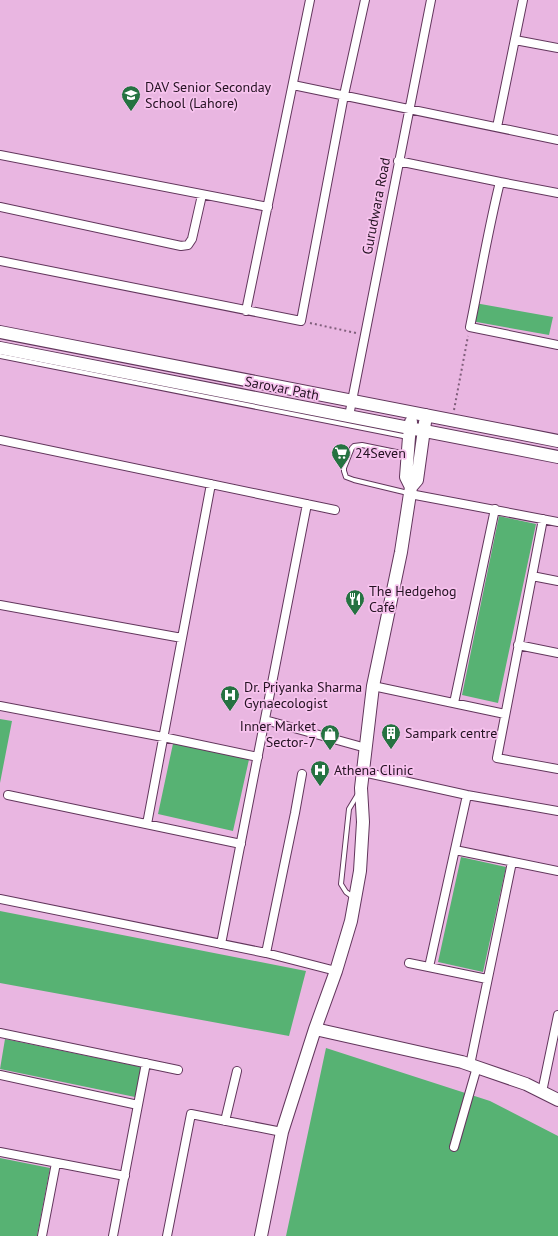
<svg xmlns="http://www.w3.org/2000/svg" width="558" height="1236" font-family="'PT Sans',sans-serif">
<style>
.green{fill:#57b273}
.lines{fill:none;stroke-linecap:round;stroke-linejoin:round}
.lane-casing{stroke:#62365c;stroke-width:6}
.street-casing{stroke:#62365c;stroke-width:10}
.secondary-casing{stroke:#62365c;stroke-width:14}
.path{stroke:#7f5e7a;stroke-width:2;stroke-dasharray:2 3;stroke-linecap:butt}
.lane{stroke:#fff;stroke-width:4}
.street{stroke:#fff;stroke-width:8}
.secondary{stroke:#fff;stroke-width:12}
.labels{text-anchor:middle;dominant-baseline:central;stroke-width:3.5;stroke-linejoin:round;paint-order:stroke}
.poi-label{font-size:14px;fill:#241222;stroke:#f7c3ee;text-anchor:start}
.street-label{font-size:14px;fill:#241222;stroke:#f7c3ee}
</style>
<rect width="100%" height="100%" fill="#e9b6e1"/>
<path class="green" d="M475 303 553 317 549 335 471 321Z
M499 516 536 524 498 703 462 695Z
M0 719 12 721 0 783Z
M174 739 250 755 233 831 158 814Z
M461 857 506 867 483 972 438 962Z
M0 911 306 971 289 1036 0 983Z
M5 1039 141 1067 135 1097 0 1069Z
M326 1048 490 1101 558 1136V1236H286Z
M0 1158 50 1168 37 1236H0Z"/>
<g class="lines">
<defs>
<path id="lane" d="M0 356 408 437
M406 454 362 445 354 446 352 448 344 468V471L346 477 354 480 408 493
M353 897 346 892 341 884 349 809 358 794"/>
<path id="street" d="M515 40 558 48
M293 85 558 140
M497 127 523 0
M0 155 268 207
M398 161 500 182
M558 193 500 182C488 230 480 279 470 327L558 345
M0 207 181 246 188 245 192 239 202 195
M0 261 301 321 344 95 365 0
M246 311 310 0
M349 416 431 0
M0 440 335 510
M410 494 558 522
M543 519 497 758 558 769
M532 576 558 581
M0 605 182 638
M518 645 558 653
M373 686 505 714
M454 703 495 509
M0 706 163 737 258 757
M265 720 366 748
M363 772 467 795 558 811
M8 795 241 844
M147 824 211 484
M455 850 558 871
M0 899 266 953 336 971
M221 944 307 504
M266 953 295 813 302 774
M409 963 487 979
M429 967 467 795
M0 1033 178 1070
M470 1065 512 862
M0 1075 138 1105
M542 1092 558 1015
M225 1121 237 1071
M454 1147 477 1067
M0 1152 125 1176
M42 1236 56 1163
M113 1236 146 1063
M167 1236 191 1114 282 1132"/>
<path id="secondary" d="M0 332 558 441
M0 348 558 457
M411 422 409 437 406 477 411 487
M315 1029 462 1062 526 1084 558 1100
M261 1236 282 1132 315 1029 336 971 351 921 360 871 363 822 361 788 373 686 401 552 411 487 417 480 426 415"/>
</defs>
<use href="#lane" class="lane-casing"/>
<use href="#street" class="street-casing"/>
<use href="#secondary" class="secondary-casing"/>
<path class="path" d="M310 323 356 333
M454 410 468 336"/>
<use href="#lane" class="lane"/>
<use href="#street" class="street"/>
<use href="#secondary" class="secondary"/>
</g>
<defs>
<symbol id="school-pin" viewBox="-11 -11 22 30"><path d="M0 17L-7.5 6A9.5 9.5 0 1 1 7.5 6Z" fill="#257241" stroke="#f7c3ee"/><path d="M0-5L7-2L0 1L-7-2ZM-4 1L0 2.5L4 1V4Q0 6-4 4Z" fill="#fff"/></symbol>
<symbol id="supermarket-pin" viewBox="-11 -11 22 30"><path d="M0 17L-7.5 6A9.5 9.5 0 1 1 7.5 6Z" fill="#257241" stroke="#f7c3ee"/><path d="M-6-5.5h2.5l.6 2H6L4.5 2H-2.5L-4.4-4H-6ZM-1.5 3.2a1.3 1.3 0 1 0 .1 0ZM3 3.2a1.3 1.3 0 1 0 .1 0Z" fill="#fff"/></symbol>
<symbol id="restaurant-pin" viewBox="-11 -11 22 30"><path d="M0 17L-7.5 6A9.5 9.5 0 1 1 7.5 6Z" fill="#257241" stroke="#f7c3ee"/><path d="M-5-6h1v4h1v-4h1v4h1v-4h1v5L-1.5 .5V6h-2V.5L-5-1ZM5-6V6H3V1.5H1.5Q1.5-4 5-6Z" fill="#fff"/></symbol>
<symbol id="hospital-pin" viewBox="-11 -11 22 30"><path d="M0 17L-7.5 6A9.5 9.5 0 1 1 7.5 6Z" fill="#257241" stroke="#f7c3ee"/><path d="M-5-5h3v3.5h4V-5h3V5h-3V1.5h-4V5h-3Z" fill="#fff"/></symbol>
<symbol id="building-pin" viewBox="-11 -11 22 30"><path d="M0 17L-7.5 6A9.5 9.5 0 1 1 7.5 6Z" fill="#257241" stroke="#f7c3ee"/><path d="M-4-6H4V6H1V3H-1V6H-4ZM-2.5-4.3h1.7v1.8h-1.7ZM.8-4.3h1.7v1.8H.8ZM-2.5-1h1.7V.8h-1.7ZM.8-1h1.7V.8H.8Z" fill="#fff"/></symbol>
<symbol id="shop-pin" viewBox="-11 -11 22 30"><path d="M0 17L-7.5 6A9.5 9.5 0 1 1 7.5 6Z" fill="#257241" stroke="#f7c3ee"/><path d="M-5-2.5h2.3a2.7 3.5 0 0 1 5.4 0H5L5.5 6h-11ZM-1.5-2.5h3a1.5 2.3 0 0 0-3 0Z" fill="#fff"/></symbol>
</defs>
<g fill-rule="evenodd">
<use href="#school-pin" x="120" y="84" width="22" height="30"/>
<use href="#supermarket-pin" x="330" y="442" width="22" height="30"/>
<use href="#restaurant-pin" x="344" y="588" width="22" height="30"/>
<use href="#hospital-pin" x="219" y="684" width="22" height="30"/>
<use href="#building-pin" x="380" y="722" width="22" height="30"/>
<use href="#shop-pin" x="319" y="723" width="22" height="30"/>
<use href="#hospital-pin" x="309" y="759" width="22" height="30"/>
</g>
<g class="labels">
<g class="poi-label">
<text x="145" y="87">DAV Senior Seconday<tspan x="145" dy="16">School (Lahore)</tspan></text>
<text x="355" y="453">24Seven</text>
<text x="369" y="591">The Hedgehog<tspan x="369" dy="16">Café</tspan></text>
<text x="244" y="687">Dr. Priyanka Sharma<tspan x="244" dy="16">Gynaecologist</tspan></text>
<text x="316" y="726" text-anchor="end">Inner Market<tspan x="316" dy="16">Sector-7</tspan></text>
<text x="405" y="733">Sampark centre</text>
<text x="334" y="770">Athena Clinic</text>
</g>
<g class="street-label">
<text transform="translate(376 206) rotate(-79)">Gurudwara Road</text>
<text transform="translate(282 388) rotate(11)">Sarovar Path</text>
</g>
</g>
</svg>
